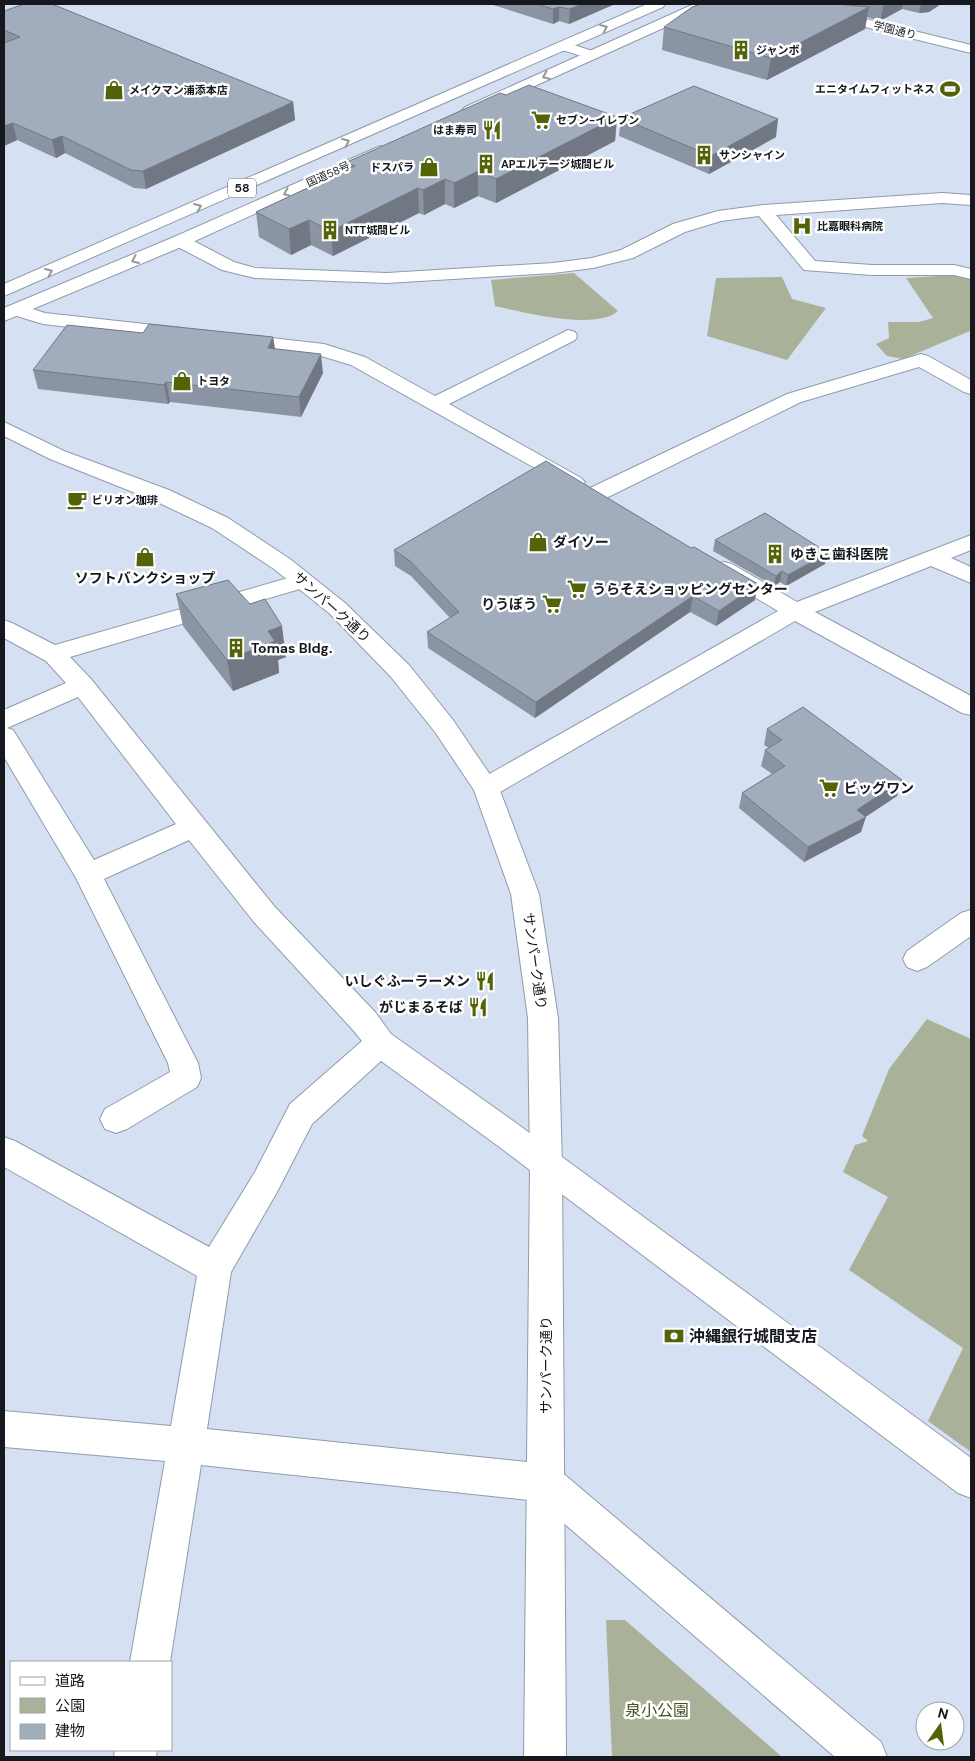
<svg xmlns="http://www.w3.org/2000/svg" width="975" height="1761" font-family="'DM Sans','Noto Sans JP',sans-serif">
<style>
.green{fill:#aab199}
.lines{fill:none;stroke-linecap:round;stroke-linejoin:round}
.minor-casing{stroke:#909bab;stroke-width:2}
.tertiary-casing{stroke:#909bab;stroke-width:2}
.trunk-casing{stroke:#909bab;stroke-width:2}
.minor{fill:#fff;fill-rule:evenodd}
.tertiary{fill:#fff;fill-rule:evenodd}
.trunk{fill:#fff;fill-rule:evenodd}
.wall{fill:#8a94a3}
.shaded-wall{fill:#717884}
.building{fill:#a1acbd;stroke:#717884}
.oneway{stroke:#96989a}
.labels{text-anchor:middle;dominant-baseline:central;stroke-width:5;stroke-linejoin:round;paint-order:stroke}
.far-street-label{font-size:11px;fill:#15191f;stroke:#fff}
.far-poi-label{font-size:11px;font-weight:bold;fill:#15191f;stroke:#fff;text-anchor:start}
.shield{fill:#fff;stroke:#5b5e62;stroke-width:1}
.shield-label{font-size:12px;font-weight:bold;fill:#15191f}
.poi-label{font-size:14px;font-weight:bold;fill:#15191f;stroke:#fff;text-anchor:start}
.street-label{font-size:14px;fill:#15191f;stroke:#fff}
.near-poi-label{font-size:16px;font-weight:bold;fill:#15191f;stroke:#fff;text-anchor:start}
.near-park-label{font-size:16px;fill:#495322;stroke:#fff}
</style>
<rect width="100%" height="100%" fill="#d5e1f2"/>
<path class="green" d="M574 273 618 311C596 331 523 312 495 306L491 280Z
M955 275 971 278 970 331 903 359 887 356 876 344 889 338 888 322H919L933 318 906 278Z
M782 277 792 299 826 308 787 360 707 336 716 278Z
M927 1019 971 1039V1452L928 1421 963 1348 849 1270 888 1197 843 1172 855 1145 868 1141 862 1136 889 1069Z
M606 1620H625L782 1757H612Z"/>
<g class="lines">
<defs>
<path id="minor" d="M942 193 971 195V205L942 203 776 215 815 261 872 265H954L971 269V279L954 275H872L804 270 759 216 721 221 685 232 633 258 593 268 553 273 387 283 255 278 222 270 174 245 171 241 174 237 180 236 186 237 234 262 255 268 387 273 553 263 592 258 621 250 673 224 718 211 763 205Z
M17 304 45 313 181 328 188 330 190 334 188 338 181 340 43 324 10 314 8 310 10 306Z
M568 330 575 332 577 336 575 340 449 404 581 478 585 482 581 486 574 488 567 486 351 365 315 354 236 346 229 344 227 340 229 336 236 334 324 344 365 357 435 396Z
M921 354 928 356 971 380V394L964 392 919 367 801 402 604 499 596 500 588 499 585 494 588 489 787 394Z
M971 535V550L951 558 971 567V583L931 566 815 612 971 696V715L962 713 795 621 495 795 486 797 477 795 473 788 477 781 778 611 716 574 713 569 716 564 724 562 732 564 797 602Z
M302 574 310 576 313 581 310 586 70 657 91 679 274 906 375 1012 391 1034 516 1123 971 1458V1498L958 1493 494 1143 381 1061 312 1124 277 1192 231 1272 207 1429 546 1464 559 1470 881 1742 887 1757H835L538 1501 201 1465 170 1662H130L165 1461 4 1447V1411L171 1426 197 1276 4 1167V1137L15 1141 209 1247 255 1172 290 1104 362 1041 353 1030 254 922 189 840 104 879 198 1063 201 1078 197 1087 127 1129 116 1133 105 1129 100 1119 105 1109 170 1072 168 1063 76 878 4 757V710L66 683 46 661 4 638V620L12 623 55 645ZM78 697 176 824 94 860 13 730 7 728Z
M971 910V936L927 967 917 971 907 967 903 959 907 951 961 913Z
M115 1750H157L156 1757H114Z"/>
<path id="tertiary" d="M782 4H805L971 45V53L784 7Z
M564 42 596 52 598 55 596 58 591 59 559 49 557 46 559 43Z
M4 422 64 451 169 490 228 518 290 559 345 603 409 665 453 720 499 788 539 894 558 1018 562 1165 566 1757H524L530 1165 528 1018 511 894 474 790 435 732 391 677 329 613 274 569 212 528 153 500 50 459 4 436Z"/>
<path id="trunk" d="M647 4H665L663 7 4 296V284Z
M694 4H712L710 7 475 113H465L462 110 465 107Z
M380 146 386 148 388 151 386 154 186 245 4 321V308L174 237Z"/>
</defs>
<use href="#minor" class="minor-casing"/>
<use href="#tertiary" class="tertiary-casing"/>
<use href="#trunk" class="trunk-casing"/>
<use href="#minor" class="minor"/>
<use href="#tertiary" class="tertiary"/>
<use href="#trunk" class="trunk"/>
</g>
<path class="wall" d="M490 4H615L569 24 559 21 553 24Z
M853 4H941L929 12 919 13 902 9 880 21 867 17 865 29 767 80 662 50 664 27 854 6Z
M4 11 293 102 295 120 146 189 134 188 65 153 56 158 17 140 4 146Z
M506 95 617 117 615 141 496 203 478 196 454 208 445 204 424 215 419 213 333 256 311 245 291 255 259 237 256 212 347 169V162Z
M621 118 776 137 709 174 619 136Z
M143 333 273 337 275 349 323 373 301 417 170 402 168 404 38 389 33 370Z
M715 540 828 553 825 564 786 586 780 582 774 586 713 551Z
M394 550 755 600 716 626 690 612 535 718 428 648 427 632 450 618 411 576 395 566Z
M176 594 286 657 278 660 279 673 233 691 183 626Z
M767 729 902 780 897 796 865 817 861 832 804 862 739 808 742 793 772 774 761 766 765 750 769 748 764 745Z"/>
<path class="shaded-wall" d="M582 4H615L569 24 570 9Z
M884 4H903L902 9 880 21Z
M921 4H941L929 12 919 13Z
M559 7V21L553 24V9Z
M869 7 865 29 767 80 771 58Z
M293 102 295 120 146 189 143 171Z
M617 117 615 141 496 203V179Z
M778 119 776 137 709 174 711 156Z
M13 123 17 140 4 146V126Z
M62 136 65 153 56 158 52 140Z
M478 171V196L454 208V183Z
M445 179V204L424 215 423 190Z
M418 188 419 213 333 256 331 231Z
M309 220 311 245 291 255 289 229Z
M273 337 276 356 268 348Z
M321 354 323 373 301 417 299 397Z
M166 382 170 402 168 404 164 385Z
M828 553 825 564 786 586 788 575Z
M782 571 780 582 774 586 776 576Z
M758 584 755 600 716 626 719 611Z
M693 596 690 612 535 718 536 702Z
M282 626 286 657 278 660 279 673 233 691 227 660 268 631Z
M902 780 897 796 864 818 866 817 861 832 804 862 808 847 857 810Z"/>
<path class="building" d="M24 4H52L293 102 143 171 131 170 62 136 52 140 13 123 4 126V43L20 37 4 30V11Z
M536 4H582L570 9 559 7 553 9Z
M701 4H837L869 7 771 58 664 27 692 7Z
M529 85 617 117 496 179 478 171 454 183 445 179 423 190 418 188 331 231 309 220 289 229 256 212 355 166 347 162 500 93 506 95Z
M694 86 778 119 711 156 621 118Z
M149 324 273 337 268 348 321 354 299 397 166 382 164 385 33 370 67 325 143 333Z
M546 461 691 548 694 547 758 584 719 611 693 596 536 702 427 632 459 612 410 561 394 550Z
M765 513 828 553 788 575 782 571 776 576 715 540Z
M228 580 250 604 265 599 282 626 268 631 275 641 227 660 176 594Z
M803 707 902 780 857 810 866 817 808 847 742 793 785 766 765 750 782 740 767 729Z"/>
<defs><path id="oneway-chevron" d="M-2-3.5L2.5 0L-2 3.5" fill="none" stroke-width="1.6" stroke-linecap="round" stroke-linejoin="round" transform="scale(1.25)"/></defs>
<g class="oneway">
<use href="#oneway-chevron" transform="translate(604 28) rotate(-24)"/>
<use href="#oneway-chevron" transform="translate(546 76) rotate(156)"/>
<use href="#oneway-chevron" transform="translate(346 142) rotate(-24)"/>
<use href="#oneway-chevron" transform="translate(287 193) rotate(156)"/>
<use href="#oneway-chevron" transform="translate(198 207) rotate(-24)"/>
<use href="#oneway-chevron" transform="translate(135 260) rotate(157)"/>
<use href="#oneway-chevron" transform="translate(49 272) rotate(-23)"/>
</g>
<defs>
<symbol id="building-bare" viewBox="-9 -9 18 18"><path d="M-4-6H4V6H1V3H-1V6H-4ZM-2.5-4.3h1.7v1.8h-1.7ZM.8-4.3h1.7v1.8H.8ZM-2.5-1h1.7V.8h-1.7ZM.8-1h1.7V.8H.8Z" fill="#546307" stroke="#fff" stroke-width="2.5" paint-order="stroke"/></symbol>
<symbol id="stadium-bare" viewBox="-9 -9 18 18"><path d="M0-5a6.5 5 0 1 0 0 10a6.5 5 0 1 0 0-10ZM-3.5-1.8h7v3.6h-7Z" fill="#546307" stroke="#fff" stroke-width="2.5" paint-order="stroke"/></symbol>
<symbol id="shop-bare" viewBox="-9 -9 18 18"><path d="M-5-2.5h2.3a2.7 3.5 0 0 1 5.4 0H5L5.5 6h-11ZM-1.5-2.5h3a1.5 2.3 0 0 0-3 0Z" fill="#546307" stroke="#fff" stroke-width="2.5" paint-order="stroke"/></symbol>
<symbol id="supermarket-bare" viewBox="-9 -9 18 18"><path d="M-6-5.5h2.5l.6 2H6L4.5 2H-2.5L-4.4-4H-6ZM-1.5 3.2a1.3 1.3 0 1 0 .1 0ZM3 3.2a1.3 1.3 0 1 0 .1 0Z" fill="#546307" stroke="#fff" stroke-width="2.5" paint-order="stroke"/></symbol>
<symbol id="restaurant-bare" viewBox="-9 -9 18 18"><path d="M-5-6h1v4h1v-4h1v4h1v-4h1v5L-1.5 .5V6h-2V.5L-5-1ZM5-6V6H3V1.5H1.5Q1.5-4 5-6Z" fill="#546307" stroke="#fff" stroke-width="2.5" paint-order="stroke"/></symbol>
<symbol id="hospital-bare" viewBox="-9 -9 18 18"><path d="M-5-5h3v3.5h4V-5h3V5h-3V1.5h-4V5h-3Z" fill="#546307" stroke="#fff" stroke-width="2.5" paint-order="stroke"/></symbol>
<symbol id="cafe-bare" viewBox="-9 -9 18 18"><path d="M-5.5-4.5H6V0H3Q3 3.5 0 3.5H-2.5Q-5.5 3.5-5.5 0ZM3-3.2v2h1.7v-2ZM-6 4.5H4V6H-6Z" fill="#546307" stroke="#fff" stroke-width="2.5" paint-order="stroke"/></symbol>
<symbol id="bank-bare" viewBox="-9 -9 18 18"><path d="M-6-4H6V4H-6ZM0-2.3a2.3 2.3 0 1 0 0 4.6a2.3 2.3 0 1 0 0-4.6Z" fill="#546307" stroke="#fff" stroke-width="2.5" paint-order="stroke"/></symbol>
</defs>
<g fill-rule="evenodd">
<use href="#building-bare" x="727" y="36" width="28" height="28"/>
<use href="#stadium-bare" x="936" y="75" width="28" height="28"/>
<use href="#shop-bare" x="100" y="76" width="28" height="28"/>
<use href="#supermarket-bare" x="527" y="106" width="28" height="28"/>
<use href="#restaurant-bare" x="478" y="116" width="28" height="28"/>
<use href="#building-bare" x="690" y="141" width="28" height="28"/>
<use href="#building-bare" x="472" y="150" width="28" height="28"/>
<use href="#shop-bare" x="415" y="153" width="28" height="28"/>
<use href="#hospital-bare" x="788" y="212" width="28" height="28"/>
<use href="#building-bare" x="316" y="216" width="28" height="28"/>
<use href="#shop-bare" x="168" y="367" width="28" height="28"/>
<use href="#cafe-bare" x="63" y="486" width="28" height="28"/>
<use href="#shop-bare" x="524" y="528" width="28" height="28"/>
<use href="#building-bare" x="761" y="540" width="28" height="28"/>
<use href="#shop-bare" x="131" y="543" width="28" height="28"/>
<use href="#supermarket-bare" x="563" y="575" width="28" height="28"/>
<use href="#supermarket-bare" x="538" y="590" width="28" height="28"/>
<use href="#building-bare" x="222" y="634" width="28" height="28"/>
<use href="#supermarket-bare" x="815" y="774" width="28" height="28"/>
<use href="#restaurant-bare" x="471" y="967" width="28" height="28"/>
<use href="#restaurant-bare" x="464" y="993" width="28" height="28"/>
<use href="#bank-bare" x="660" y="1322" width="28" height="28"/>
</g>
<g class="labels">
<g class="far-street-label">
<text transform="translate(895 30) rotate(14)">学園通り</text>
<text transform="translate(328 174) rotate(-24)">国道58号</text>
</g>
<g class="far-poi-label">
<text x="756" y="50">ジャンボ</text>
<text x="935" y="89" text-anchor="end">エニタイムフィットネス</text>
<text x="129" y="90">メイクマン浦添本店</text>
<text x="556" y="120">セブン-イレブン</text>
<text x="477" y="130" text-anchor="end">はま寿司</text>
<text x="719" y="155">サンシャイン</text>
<text x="501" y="164">APエルテージ城間ビル</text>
<text x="414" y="167" text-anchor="end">ドスパラ</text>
<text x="817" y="226">比嘉眼科病院</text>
<text x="345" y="230">NTT城間ビル</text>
<text x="197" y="381">トヨタ</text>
<text x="92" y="500">ビリオン珈琲</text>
</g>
<rect class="shield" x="228" y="178.5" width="28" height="19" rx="4"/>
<g class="shield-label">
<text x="242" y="188">58</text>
</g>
<g class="poi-label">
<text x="553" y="542">ダイソー</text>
<text x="790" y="554">ゆきこ歯科医院</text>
<text x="145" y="578" text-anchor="middle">ソフトバンクショップ</text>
<text x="592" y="589">うらそえショッピングセンター</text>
<text x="537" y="604" text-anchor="end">りうぼう</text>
<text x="251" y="648">Tomas Bldg.</text>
<text x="844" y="788">ビッグワン</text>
<text x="470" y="981" text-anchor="end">いしぐふーラーメン</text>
<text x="463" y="1007" text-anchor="end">がじまるそば</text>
</g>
<g class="street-label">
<text transform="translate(332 607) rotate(42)">サンパーク通り</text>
<text transform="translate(535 961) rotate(82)">サンパーク通り</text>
<text transform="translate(546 1365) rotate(-90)">サンパーク通り</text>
</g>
<g class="near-poi-label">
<text x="689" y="1336">沖縄銀行城間支店</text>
</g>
<g class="near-park-label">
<text x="657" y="1710">泉小公園</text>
</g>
</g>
<rect width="975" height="1761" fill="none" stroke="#15191f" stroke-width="10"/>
<rect x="10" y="1661" width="162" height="90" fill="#ffffff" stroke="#a1a3a5"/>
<rect x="20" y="1677" width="25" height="8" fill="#ffffff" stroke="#a1a3a5"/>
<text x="55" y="1686" font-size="15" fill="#15191f">道路</text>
<rect x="20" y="1698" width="25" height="15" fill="#aab199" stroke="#a1a3a5"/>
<text x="55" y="1711" font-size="15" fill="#15191f">公園</text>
<rect x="20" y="1724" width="25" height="15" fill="#a1acbd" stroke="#a1a3a5"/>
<text x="55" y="1736" font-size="15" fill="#15191f">建物</text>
<g transform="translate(940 1726) rotate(14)"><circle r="24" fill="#ffffff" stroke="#a1a3a5"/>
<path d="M0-4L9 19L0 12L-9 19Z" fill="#546307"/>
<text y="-8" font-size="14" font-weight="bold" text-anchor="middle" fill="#15191f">N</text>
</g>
</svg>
